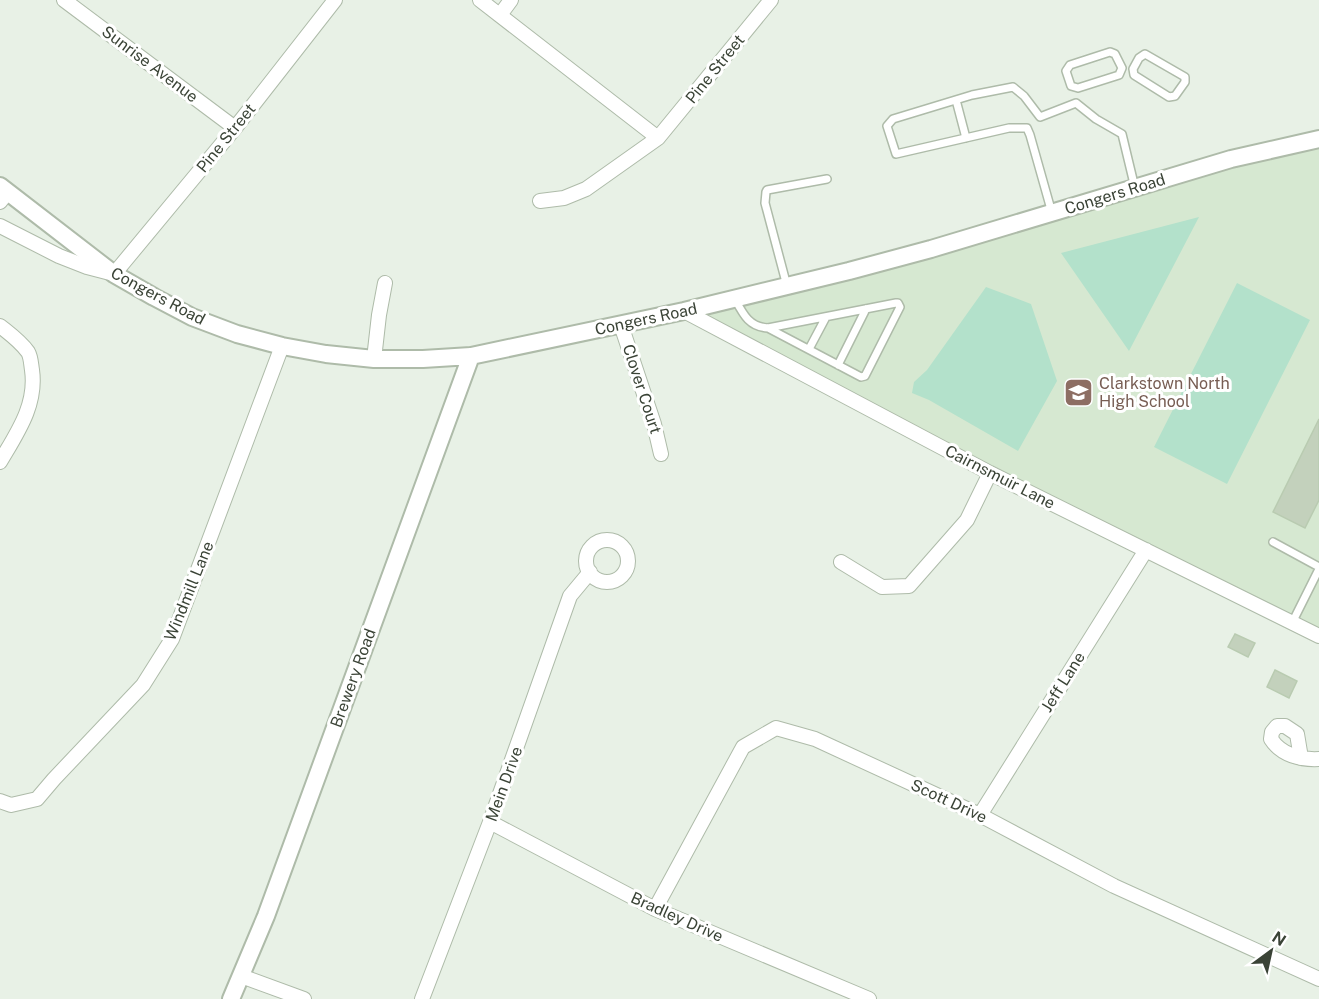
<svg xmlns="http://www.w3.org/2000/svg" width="1319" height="999" font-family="'Public Sans',sans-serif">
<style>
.education{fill:#d6e8d1}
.green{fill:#b3e1cb}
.building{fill:#c3d1bc;stroke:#b9cbb1;stroke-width:1.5}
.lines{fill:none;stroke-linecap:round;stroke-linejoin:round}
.service-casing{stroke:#aebba9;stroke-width:10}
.minor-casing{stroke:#aebba9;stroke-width:16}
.tertiary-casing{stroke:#aebba9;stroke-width:20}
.service{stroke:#fff;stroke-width:7}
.minor{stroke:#fff;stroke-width:14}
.tertiary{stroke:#fff;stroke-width:16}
.labels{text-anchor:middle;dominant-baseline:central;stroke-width:6;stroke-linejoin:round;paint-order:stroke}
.street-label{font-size:16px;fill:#3a4336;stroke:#fff}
.education-label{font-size:16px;fill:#785e54;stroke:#fff;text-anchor:start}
</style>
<rect width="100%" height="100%" fill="#e8f1e6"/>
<path class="education" d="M1319 139V636L684 311Z"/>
<path class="green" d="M1199 217 1129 351 1061 253Z
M1237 283 1310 320 1227 484 1154 447Z
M986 287 1031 304 1057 381 1018 451 929 400 912 393 914 382 927 370Z"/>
<path class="building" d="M1319 419V500L1305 528 1273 512Z
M1235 634 1255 643 1248 657 1228 647Z
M1275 670 1297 681 1289 698 1267 687Z"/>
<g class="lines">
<defs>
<path id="service" d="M1110 52 1115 54 1122 68 1119 75 1078 88 1071 86 1066 71 1070 65Z
M1145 54 1185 77V82L1175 96 1169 97 1134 75 1133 69 1139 58Z
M956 100 966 138
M1052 213 1030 135 1027 128H1009L896 154 887 126 893 119 972 95 1013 87 1024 96 1040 117 1076 103 1096 119 1122 134 1135 188
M787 286 765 203 766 192 767 190 827 179
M735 299C743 314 749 327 768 328L896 303H898L900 307 865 376 861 377 768 328
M809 349 826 317
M838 365 866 309
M1273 542 1319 567
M1292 623 1319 569"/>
<path id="minor" d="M64 0 235 128
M480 0 658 138
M500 15 511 0
M540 201 564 198 586 189 658 138 771 0
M0 202 8 192
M0 226 59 256 87 267 114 274 235 128 335 0
M684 311 990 473 1319 636
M621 325 654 424 661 454
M0 326C10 334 20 341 28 352 31 357 31 364 32 370 37 405 17 433 0 462
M374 359 379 315 385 283
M586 561a21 21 0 1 1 42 0a21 21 0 1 1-42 0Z
M841 562 882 587 909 586 967 520 990 473
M1301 758 1297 734 1285 726H1277L1272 732 1271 739C1281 755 1301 760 1319 759
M0 801 11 805 37 799 54 779 143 685 172 639 282 346
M980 815 1146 550
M490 822 655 909 869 999
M655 909 743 747 776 728 815 739 980 815 1114 886 1319 979
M241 976 304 999
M422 999 490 822 570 596 590 572"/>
<path id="tertiary" d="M0 186 114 274 154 297 192 317 237 334 282 346 326 354 374 359H423L471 356 684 311 849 271 931 249 1231 159 1319 139
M231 999 266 916 471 356"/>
</defs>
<use href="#service" class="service-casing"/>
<use href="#minor" class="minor-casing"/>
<use href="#tertiary" class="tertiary-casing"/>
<use href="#service" class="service"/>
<use href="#minor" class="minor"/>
<use href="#tertiary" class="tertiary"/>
</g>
<defs>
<symbol id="school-square" viewBox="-11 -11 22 22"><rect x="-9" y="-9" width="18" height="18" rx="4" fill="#8d6e63" stroke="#fff"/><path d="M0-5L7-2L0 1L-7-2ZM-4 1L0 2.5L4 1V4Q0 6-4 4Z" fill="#fff"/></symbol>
</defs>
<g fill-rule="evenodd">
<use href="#school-square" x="1062" y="376" width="33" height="33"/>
</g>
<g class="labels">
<g class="street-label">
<text transform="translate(150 64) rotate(37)">Sunrise Avenue</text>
<text transform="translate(715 69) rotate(-51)">Pine Street</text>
<text transform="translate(226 138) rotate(-51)">Pine Street</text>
<text transform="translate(1115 194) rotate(-17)">Congers Road</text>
<text transform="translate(158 296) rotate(28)">Congers Road</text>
<text transform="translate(646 319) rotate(-12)">Congers Road</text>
<text transform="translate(642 389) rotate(72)">Clover Court</text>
<text transform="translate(1000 477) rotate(27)">Cairnsmuir Lane</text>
<text transform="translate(189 591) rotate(-68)">Windmill Lane</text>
<text transform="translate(353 678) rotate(-70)">Brewery Road</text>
<text transform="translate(1063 682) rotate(-58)">Jeff Lane</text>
<text transform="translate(504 784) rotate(-70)">Mein Drive</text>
<text transform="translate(949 801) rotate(25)">Scott Drive</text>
<text transform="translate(677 917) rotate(24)">Bradley Drive</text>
</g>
<g class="education-label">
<text x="1099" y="383">Clarkstown North<tspan x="1099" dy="18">High School</tspan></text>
</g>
</g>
<g transform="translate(1271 951) rotate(33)" stroke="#ffffff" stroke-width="4.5" paint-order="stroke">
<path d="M0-4.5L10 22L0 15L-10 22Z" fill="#3a4336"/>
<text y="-9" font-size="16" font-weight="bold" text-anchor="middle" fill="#3a4336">N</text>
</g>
</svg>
